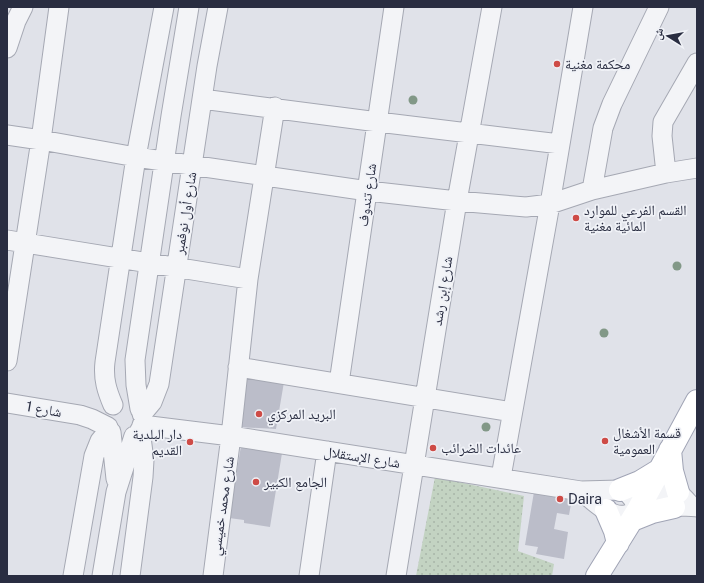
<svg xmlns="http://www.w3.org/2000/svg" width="704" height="583" font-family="'Public Sans','Noto Naskh Arabic',sans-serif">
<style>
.park{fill:url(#park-dots)}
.building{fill:#bbbdc9}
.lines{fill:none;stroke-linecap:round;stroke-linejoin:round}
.minor-casing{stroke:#a5a8b3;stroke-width:21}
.major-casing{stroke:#a0a4b5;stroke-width:24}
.minor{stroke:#f3f4f7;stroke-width:19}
.major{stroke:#fff;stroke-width:22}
.tree{fill:#829887}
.poi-dot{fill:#ce4b46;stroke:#f0f2f7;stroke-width:1.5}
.labels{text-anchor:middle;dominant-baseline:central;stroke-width:3.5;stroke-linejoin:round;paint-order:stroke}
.poi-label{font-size:14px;fill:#292d41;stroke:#f0f2f7;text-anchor:start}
.street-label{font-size:14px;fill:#292d41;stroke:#f0f2f7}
</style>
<defs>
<pattern id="park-dots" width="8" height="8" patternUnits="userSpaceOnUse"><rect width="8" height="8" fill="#c3d3c2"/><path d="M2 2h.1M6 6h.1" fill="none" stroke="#a8b5a8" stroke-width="1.8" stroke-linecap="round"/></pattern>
</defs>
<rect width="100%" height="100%" fill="#e0e2e9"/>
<path class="park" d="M435 477 524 496 518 551 554 564 552 576H416Z"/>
<path class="building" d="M246 377 284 382 276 429 237 427Z
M242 440 283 447 270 527 244 523V520L229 518Z
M534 492 573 493 569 515 557 513 554 529 568 532 564 559 536 554 538 547 525 545Z"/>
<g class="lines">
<defs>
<path id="minor" d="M7 48 16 21 23 7
M202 99 378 122 560 144
M7 135 41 140 136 157 368 191 457 201 526 207 550 204 592 190 666 173 697 168
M666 173 662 136 663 122 697 63
M592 190 603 128 612 104 659 7
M7 240 248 279
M7 361 41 140 59 7
M238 367 512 412
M339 383 394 7
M7 403 80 415 92 419 108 427
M113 405C107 391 103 379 105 362L136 157 164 7
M140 409 136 385 135 360 171 116 189 7
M142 414 152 402 159 384 207 66 218 7
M142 425 231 436 581 491 620 490 625 491 628 493 633 499 638 510C634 512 630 514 625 515 609 518 593 500 581 491
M111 432 116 479
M501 477 550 204 583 7
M691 506C679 492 667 479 649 489 658 515 678 503 697 507
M73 576 94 456 100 441 109 430
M102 576 116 492 134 436
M130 576 143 477 144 460 140 430
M213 576 231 436 248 279 275 107
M309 576 327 451
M396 576 457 201 492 7"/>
<path id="major" d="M670 450 672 471 678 492
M620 490 640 482 658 471
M606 510 615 531 618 543
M632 520 652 512 674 507
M597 576 638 510 697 401"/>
</defs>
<use href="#minor" class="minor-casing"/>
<use href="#major" class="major-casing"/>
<use href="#minor" class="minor"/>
<use href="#major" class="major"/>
</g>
<g class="tree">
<circle cx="413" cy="100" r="4.5"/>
<circle cx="677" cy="266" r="4.5"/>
<circle cx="604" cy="333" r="4.5"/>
<circle cx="486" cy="427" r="4.5"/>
</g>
<g class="poi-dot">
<circle cx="557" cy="64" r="4"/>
<circle cx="576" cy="218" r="4"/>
<circle cx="259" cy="414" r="4"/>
<circle cx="605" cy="441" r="4"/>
<circle cx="190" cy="442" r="4"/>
<circle cx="433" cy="448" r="4"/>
<circle cx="256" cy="482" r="4"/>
<circle cx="560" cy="499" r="4"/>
</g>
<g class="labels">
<g class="poi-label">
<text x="565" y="64">محكمة مغنية</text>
<text x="584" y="210">القسم الفرعي للموارد<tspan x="584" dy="16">المائية مغنية</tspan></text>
<text x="267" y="414">البريد المركزي</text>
<text x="613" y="433">قسمة الأشغال<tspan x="613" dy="16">العمومية</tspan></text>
<text x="182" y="434" text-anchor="end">دار البلدية<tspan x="182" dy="16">القديم</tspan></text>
<text x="441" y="448">عائدات الضرائب</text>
<text x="264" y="482">الجامع الكبير</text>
<text x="568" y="499">Daira</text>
</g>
<g class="street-label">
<text transform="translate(367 195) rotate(-82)">شارع تندوف</text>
<text transform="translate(185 213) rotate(-81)">شارع أول نوفمبر</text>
<text transform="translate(442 291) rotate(-81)">شارع إبن رشد</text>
<text transform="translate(44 409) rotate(10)">شارع 1</text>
<text transform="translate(362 457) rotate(9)">شارع الإستقلال</text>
<text transform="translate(222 506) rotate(-82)">شارع محمد خميسي</text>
</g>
</g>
<rect width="704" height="583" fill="none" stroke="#292d41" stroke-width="16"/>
<g transform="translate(668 36) rotate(281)" stroke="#f0f2f7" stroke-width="3" paint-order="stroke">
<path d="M0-3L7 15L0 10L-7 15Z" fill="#292d41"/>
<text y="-6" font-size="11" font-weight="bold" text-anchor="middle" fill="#292d41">ش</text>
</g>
</svg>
